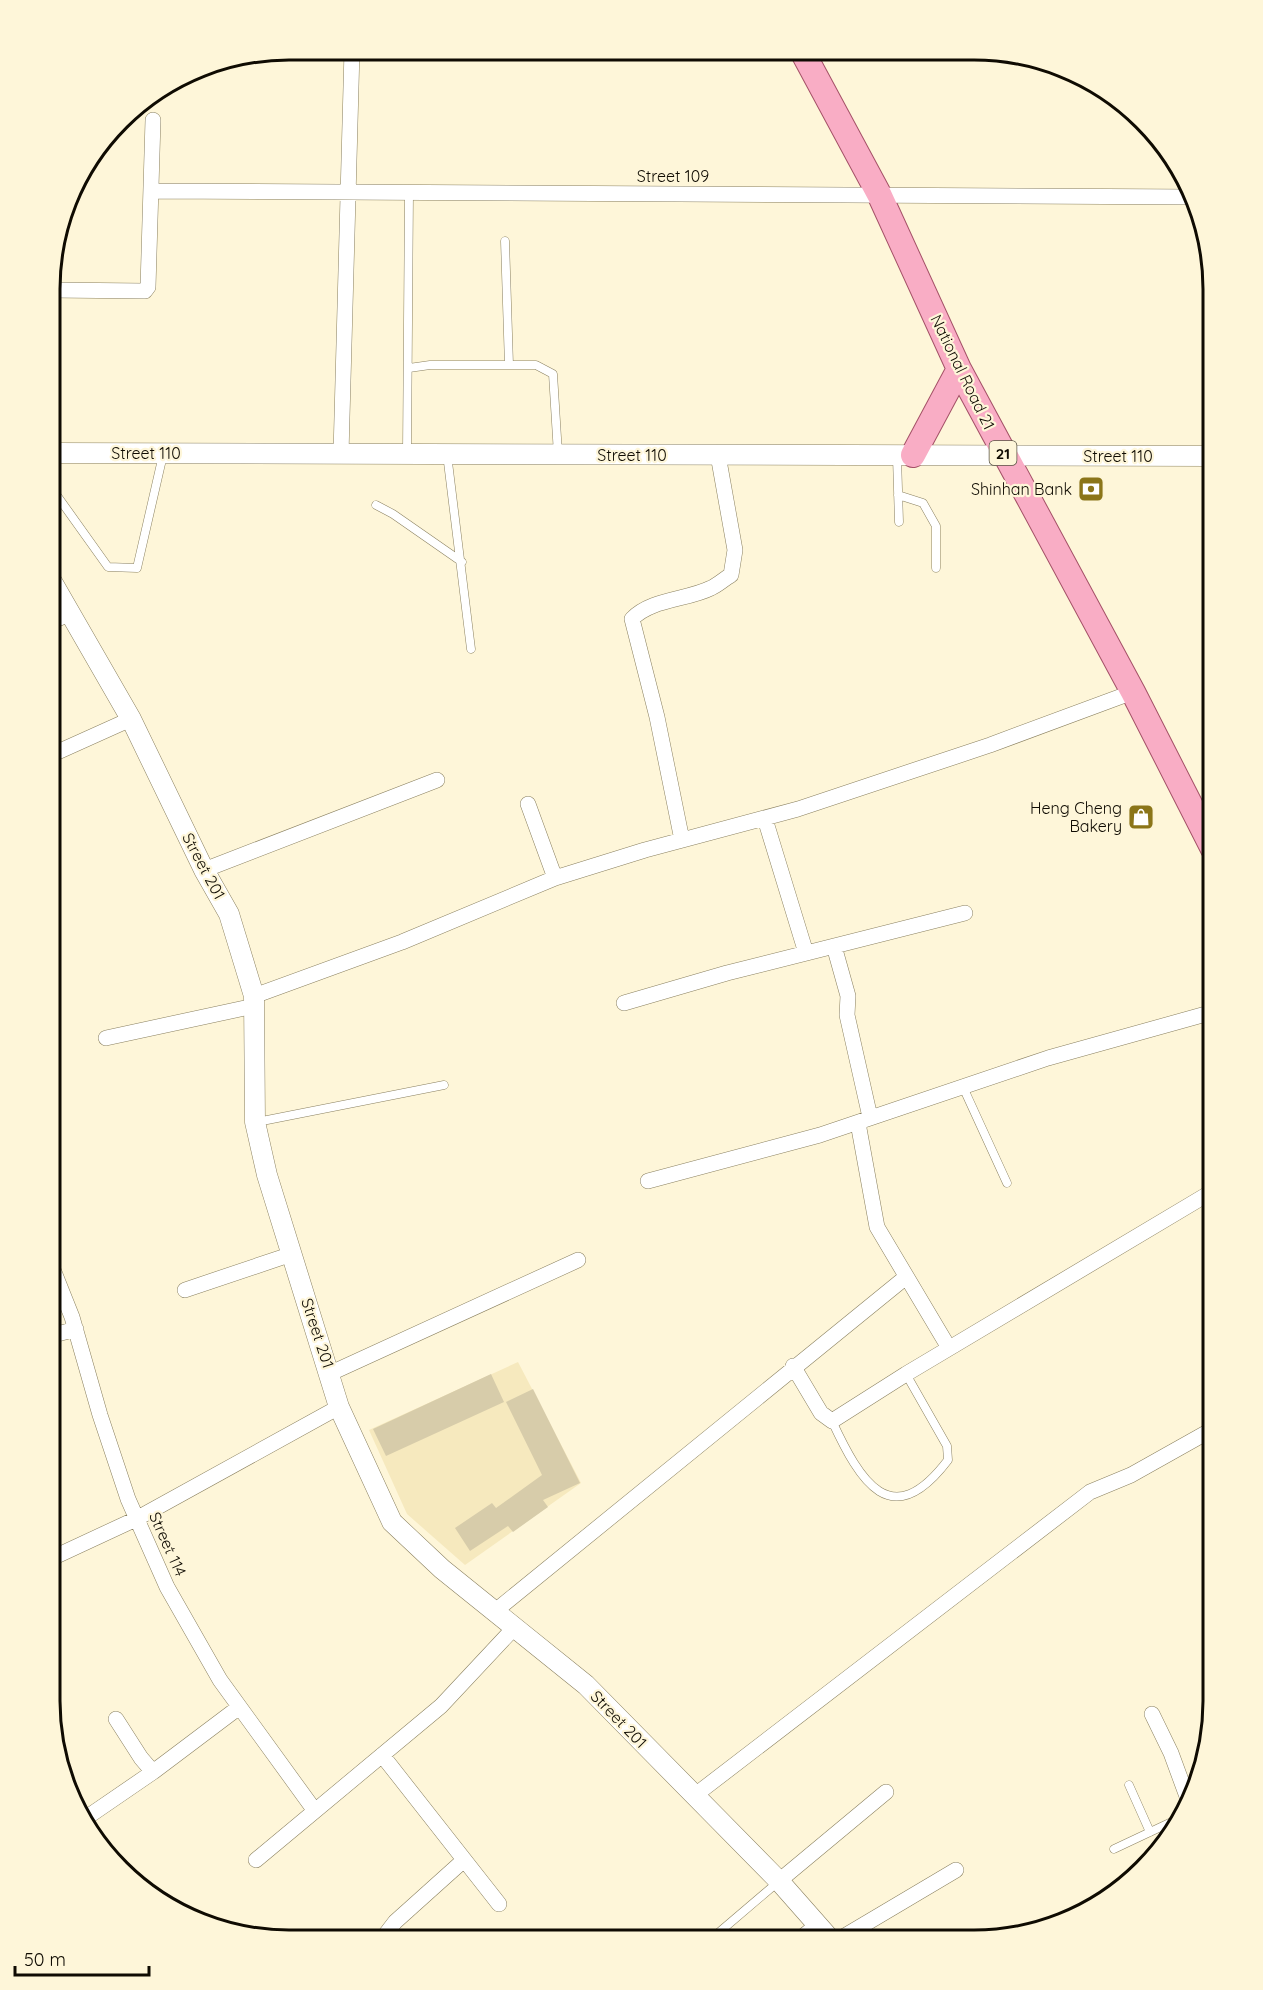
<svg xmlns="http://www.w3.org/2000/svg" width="1263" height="1990" font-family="Quicksand,sans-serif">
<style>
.built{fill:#f6e9be}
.building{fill:#d7ccaa}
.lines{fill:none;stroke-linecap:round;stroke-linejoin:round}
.service-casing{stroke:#8a8060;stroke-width:9}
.minor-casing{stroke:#8a8060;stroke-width:16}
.tertiary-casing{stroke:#8a8060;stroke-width:21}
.primary-casing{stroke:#a45167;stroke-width:26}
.service{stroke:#fff;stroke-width:8}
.minor{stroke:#fff;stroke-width:15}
.tertiary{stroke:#fff;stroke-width:20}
.primary{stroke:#f9adc5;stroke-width:24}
.labels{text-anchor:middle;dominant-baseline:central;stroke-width:4.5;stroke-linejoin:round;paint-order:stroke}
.shield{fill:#fef6d9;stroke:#575242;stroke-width:1.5}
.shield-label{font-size:15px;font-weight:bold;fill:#0f0b02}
.street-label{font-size:16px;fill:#0f0b02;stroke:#fef6d9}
.poi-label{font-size:16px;fill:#0f0b02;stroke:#fef6d9;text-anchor:end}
.rim{fill:none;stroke:#0f0b02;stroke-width:3}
</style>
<rect width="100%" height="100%" fill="#fef6d9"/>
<path class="built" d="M518 1362 581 1483 465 1565 407 1514 369 1430Z"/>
<path class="building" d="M491 1374 504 1402 386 1456 373 1429Z
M533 1389 580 1483 543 1500 548 1507 513 1532 508 1526 470 1551 455 1528 492 1503 496 1508 542 1475 506 1402Z"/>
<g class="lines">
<defs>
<path id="service" d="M505 241 509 365
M409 368 430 365H536L553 374 558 454
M407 453 409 192
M447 454 471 649
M897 457 899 522
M53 490 108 567 137 568 163 455
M898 495 923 503 936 526V568
M376 505 393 514 462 562
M963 1087 1007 1183
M257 1122 444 1085
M832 1421C860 1481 891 1535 948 1460L947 1446 906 1374
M1129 1785 1150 1832
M1114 1849 1182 1817
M710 1940 778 1882
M793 1940 814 1923"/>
<path id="minor" d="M151 191 1195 197
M51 290 145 291 148 287 153 120
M341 454 352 50
M51 622 71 613
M51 755 131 719
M528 804 555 878
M765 819 806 953
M682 840 657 717 632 619C651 599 687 600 711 588 718 585 724 579 731 575L735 550 718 455
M204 870 437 780
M834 946 848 996 847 1015 870 1117
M254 996 402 942 555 878 645 850 798 809 990 745 1133 692
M624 1003 727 973 965 913
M106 1038 254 1006
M858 1123 877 1227 949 1348
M648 1181 820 1135 1048 1058 1213 1012
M50 1262 72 1317 100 1415 128 1499 167 1587 220 1680 315 1811
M185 1290 292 1254
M50 1336 76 1329
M793 1366 821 1413 832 1421 906 1374 1213 1191
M331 1373 578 1260
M50 1559 136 1519 339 1407
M494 1612 906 1277
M1152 1714 1171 1753 1189 1802
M116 1719 141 1758 153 1772
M382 1755 499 1904
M694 1796 1090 1492 1131 1475 1213 1429
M83 1820 153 1772 238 1708
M256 1860 441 1706 514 1628
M779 1881 886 1792
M382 1939 395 1922 464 1860
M838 1940 956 1870"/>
<path id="tertiary" d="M51 453 1213 456
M51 580 131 719 204 870 229 914 254 996 255 1122 267 1175 339 1407 392 1522 442 1569 586 1685 779 1881 831 1940"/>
<path id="primary" d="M802 51 880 196 959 369 1133 692 1213 849
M913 455 959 369"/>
</defs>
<use href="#service" class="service-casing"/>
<use href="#minor" class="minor-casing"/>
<use href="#tertiary" class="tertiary-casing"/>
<use href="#primary" class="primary-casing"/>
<use href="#service" class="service"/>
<use href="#minor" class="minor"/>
<use href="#tertiary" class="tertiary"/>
<use href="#primary" class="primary"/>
</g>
<defs>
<symbol id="bank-square" viewBox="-11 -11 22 22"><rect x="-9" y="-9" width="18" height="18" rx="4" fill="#8b7519" stroke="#fef6d9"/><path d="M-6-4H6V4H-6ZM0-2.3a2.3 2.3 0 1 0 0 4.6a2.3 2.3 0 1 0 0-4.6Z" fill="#fff"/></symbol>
<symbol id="shop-square" viewBox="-11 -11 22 22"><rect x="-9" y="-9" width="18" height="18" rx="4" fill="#8b7519" stroke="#fef6d9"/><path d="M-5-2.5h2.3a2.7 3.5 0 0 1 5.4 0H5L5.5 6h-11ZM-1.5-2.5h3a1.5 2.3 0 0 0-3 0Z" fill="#fff"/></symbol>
</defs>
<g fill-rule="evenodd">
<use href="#bank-square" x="1076" y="474" width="30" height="30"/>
<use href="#shop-square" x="1126" y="802" width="30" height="30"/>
</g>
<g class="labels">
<rect class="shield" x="989.5" y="441" width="27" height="24" rx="4.5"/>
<g class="shield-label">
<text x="1003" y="453">21</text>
</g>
<g class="street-label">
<text x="673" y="176">Street 109</text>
<text transform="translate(963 372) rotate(64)">National Road 21</text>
<text x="146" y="453">Street 110</text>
<text x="632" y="455">Street 110</text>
<text x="1118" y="456">Street 110</text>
<text transform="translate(204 866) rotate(62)">Street 201</text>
<text transform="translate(318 1333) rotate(72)">Street 201</text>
<text transform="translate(168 1544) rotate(66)">Street 114</text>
<text transform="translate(619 1719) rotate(46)">Street 201</text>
</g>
<g class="poi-label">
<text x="1072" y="489">Shinhan Bank</text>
<text x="1122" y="808">Heng Cheng<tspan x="1122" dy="18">Bakery</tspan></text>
</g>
</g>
<path d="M0 0H1263V1990H0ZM289 60H974A229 229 0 0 1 1203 289V1701A229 229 0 0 1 974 1930H289A229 229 0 0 1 60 1701V289A229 229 0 0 1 289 60Z" fill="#fef6d9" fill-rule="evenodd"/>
<path class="rim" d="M289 60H974A229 229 0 0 1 1203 289V1701A229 229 0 0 1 974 1930H289A229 229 0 0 1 60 1701V289A229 229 0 0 1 289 60Z"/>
<path d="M15 1966v9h134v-9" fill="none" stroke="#0f0b02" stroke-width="3"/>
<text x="24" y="1966" font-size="18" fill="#0f0b02" stroke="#fef6d9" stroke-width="4.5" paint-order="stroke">50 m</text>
</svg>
